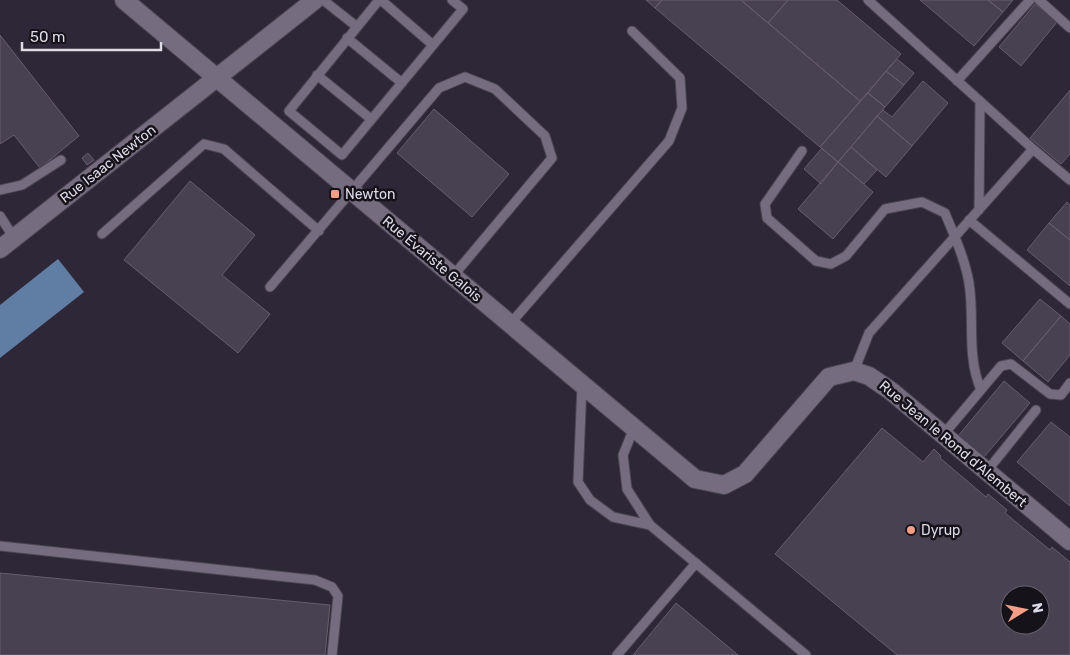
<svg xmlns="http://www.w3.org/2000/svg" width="1070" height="655" font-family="Rubik,sans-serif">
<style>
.water{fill:#607ea4}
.building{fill:#484151;stroke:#665e70;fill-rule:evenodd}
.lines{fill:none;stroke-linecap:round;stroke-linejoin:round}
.service-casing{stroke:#4a4552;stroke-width:11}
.minor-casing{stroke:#4a4552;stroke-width:20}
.service{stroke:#756d7f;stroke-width:9}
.minor{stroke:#756d7f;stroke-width:18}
.poi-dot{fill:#f49e87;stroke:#151219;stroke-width:2}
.labels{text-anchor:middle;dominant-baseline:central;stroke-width:5;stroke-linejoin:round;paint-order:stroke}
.street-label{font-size:14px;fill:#dfdbe5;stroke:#151219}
.poi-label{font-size:14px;fill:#dfdbe5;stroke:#151219;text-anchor:start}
</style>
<rect width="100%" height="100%" fill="#2e2737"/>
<path class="water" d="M58 259 84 292 0 358V305Z"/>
<path class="building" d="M646 0H662L655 8Z
M662 0H741L860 101 820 147 655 8Z
M741 0H788L768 23Z
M788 0H837L901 54 860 101 768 23Z
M920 0H988L1003 12 974 46Z
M988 0H1013L1003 12Z
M1035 4 1057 22 1021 66 999 47Z
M0 35 79 136 40 168 14 135 0 144Z
M897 59 914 73 904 85 886 71Z
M886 71 904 85 885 107 868 93Z
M923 81 948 103 912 146 877 116 883 110 892 117Z
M1070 90V154L1061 164 1030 138Z
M868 93 885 107 838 162 820 147Z
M434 109 509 174 472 217 397 153Z
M877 116 912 146 886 177 851 147Z
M851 147 877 170 864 184 838 162Z
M822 148 838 162 821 184 804 169Z
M88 153 94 160 87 165 82 158Z
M838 162 873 192 833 239 798 209Z
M190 181 255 235 222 275 270 314 238 353 124 260Z
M1067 202 1070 205V240L1049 223Z
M1049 223 1070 240V286L1027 250Z
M1040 299 1061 316 1023 361 1002 343Z
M1061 316 1070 324V355L1048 382 1023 361Z
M1004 381 1030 403 984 457 958 436Z
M1051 422 1070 437V506L1017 462Z
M882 428 923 462 934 449 941 456 940 458 986 497 988 494 1007 510 1005 513 1050 550 1052 547 1070 562V655H897L775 554ZM1010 595H1040V625H1010Z
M0 573 330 605 325 655H0Z
M676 603 738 655H633Z"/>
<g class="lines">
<defs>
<path id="service" d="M323 0 356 26
M379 0 289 111 342 155 463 9 452 0
M381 0 433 45
M1039 0 1070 28
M347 38 402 83
M317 75 371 119
M957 81 1030 0
M1033 149 1070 180
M802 151 765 204 767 218 816 261 831 264 846 256 885 209 922 202 945 213C954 235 965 259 969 283 975 319 966 355 981 390
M0 190 22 185 61 160
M979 210 980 101
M0 216 14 238
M969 220 1070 304
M102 234 204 144 224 149 319 231
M270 287 439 88 465 77 495 89 545 136 552 158 453 276
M510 324 669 141 682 108 680 78 632 31
M854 371 869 333 1033 149 868 0
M582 385 578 482 590 500 613 517 650 525
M634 428 623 455 627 489 650 525 806 655
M943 435 1001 366 1011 364 1050 394 1061 395 1070 383
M987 471 1036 410
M0 546 315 580 332 587 338 596 332 655
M617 655 696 563"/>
<path id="minor" d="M124 0 695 479 724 485 745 474 829 377 854 371 869 376 891 391 1070 541
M0 249 315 0"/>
</defs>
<use href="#service" class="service-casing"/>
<use href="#minor" class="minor-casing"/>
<use href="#service" class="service"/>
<use href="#minor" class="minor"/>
</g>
<g class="poi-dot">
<rect x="330" y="189" width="10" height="10" rx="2.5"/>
<circle cx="911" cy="530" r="5"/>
</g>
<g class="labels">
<g class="street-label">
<text transform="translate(108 164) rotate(-38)">Rue Isaac Newton</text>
<text transform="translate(432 259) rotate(40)">Rue Évariste Galois</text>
<text transform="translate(953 444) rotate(40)">Rue Jean le Rond d'Alembert</text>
</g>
<g class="poi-label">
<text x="345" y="194">Newton</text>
<text x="921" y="530">Dyrup</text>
</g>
</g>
<g transform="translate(1025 610) rotate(80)"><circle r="24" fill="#151219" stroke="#66626b"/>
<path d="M0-4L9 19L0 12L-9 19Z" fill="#f49e87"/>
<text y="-8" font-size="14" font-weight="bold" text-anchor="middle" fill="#dfdbe5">N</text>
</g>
<path d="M22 42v8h139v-8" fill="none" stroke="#dfdbe5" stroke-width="2.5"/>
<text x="30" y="42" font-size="15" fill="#dfdbe5" stroke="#151219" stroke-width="4" paint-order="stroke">50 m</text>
</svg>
